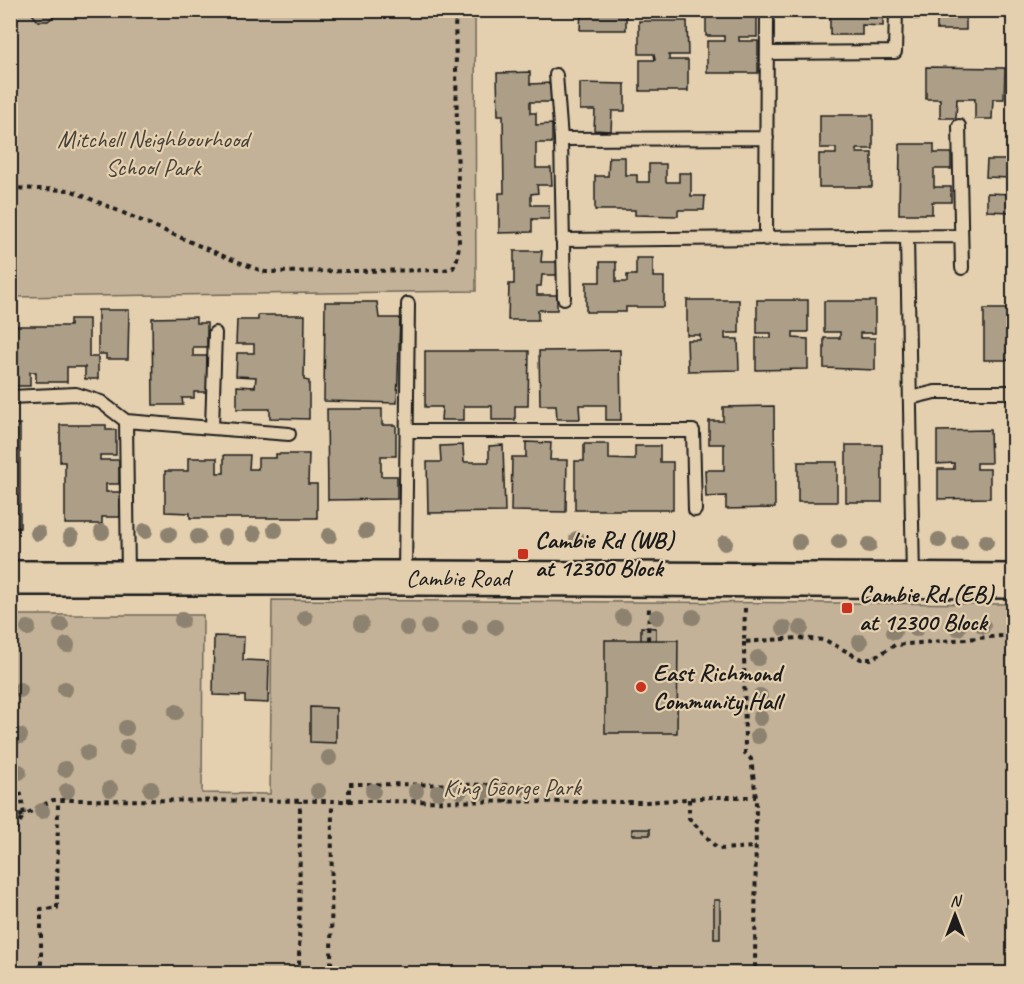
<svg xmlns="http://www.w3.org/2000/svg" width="1024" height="984" font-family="Caveat,sans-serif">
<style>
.green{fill:#c3b297;stroke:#70675a;stroke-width:1.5}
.building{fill:#ac9e87;stroke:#1c1c1c;stroke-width:1.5}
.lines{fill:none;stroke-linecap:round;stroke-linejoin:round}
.service-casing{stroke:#1c1c1c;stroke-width:16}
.secondary-casing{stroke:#1c1c1c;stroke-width:38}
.path{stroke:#1c1c1c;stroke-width:4;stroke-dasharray:4.5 4.5;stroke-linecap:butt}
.service{stroke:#e4d0af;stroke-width:12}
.secondary{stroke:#e4d0af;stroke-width:33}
.tree{fill:#8d826f}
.poi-dot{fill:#c8321e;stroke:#e4d0af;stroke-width:2}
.labels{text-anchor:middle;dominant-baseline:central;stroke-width:4.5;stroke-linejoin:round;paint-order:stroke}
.park-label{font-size:24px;fill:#46423b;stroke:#e4d0af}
.poi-label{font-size:24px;font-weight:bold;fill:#1c1c1c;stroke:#e4d0af;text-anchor:start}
.street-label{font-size:24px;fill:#1c1c1c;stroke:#e4d0af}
</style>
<rect width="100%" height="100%" fill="#e4d0af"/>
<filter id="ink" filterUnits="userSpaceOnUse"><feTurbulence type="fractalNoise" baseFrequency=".0167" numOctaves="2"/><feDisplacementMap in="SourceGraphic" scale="12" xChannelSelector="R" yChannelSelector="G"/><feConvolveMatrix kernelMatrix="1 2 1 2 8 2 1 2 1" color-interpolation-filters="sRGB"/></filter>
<g filter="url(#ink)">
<path class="green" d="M10 11H475L476 291 11 297Z
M272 600 1013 604V973L11 974V615H203L202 793 270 794Z"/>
<path class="building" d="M32 10H56V14L48 21H38L32 14Z
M581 10H626V30H580Z
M706 10H757V37H739V41H758V73H707V41H724V36H706Z
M830 10H883V26L862 25V35H830Z
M914 10H966V30H937V19H914Z
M639 21H687L688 55H669V60H688V91H640V60H655L654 54H639Z
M926 67 1005 68 1004 99H993L992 119H975V99H957L956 118H940V99H926Z
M530 72V84L552 83V102H530V113H536V125L552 124V143H536V168H551L552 185H537L538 193 531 194V205H549V219H532V232L499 233V193H504L503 115H498L497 73Z
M580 83 625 84V111H612L611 131 594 130 595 110H580Z
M820 115H873V149H857V153H872V187H819V154H836V148H820Z
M900 144H934V153H951V169H934V187H951V202H932V214H899Z
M1012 149H1014V222H1011V212L987 211V193L1011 194V178L986 177 987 160H1012Z
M609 157H625V175H637V182H649V164H666V182H679V173H691V196H705L704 210H678V216L635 215V210H595V176H608Z
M514 251H542L541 262H558V275H542L541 286H537V295H557V310H538V320H508L509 284H514Z
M636 258H653V277H664V307H626V312H586V282H600V262H616V282H627V275H636Z
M687 300H739V333H725V339H738L739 370 688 371 687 340H700V335H687Z
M757 300H808V332H793V338L808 339V369L756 370V338H771V333H757Z
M824 301H875V333H860V338H875V370L824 368V338H840V332H824Z
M325 302H377L379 318H400L397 403 324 401Z
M984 309H1014V360H984Z
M98 310H129L128 359H106V354H98Z
M258 315H305L304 380 309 381V419L270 418V409H237V386L255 387 256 377 236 376 237 353H254V344H236L237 320H258Z
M196 317V323H207V347H193V356H207V392H194V398H182L183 405H153L152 318Z
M70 319H89V357H98V379H85V367H67V382H36V372H30V386H10V326H70Z
M620 350 621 420H606V405H579L580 419H557L556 405H540L539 351Z
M425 351H529L528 406H515V420H492V406H464V420H441L442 407H425Z
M774 406 775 508 726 509V496L706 497 705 470H724V444H709V421H723V407Z
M327 409H382V425H396V456H381V476H397V499L328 500Z
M10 424H20V528H10Z
M60 425H106V430H116V455H100V460H119V484H106V492H120V517H102V524H65V462H60Z
M1006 429H1014V462H1006Z
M990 430 991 463H977V469H990V498L938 499V469H954V463L937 464V431Z
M526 442 551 443 550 460H567L566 512 511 511 512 457H526Z
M584 444H609V459L635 460V446H660V462H673V510H575V461H584Z
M463 445 464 462H489V446L503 445 505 512 428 513 427 462H441L440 446Z
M846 445H882V502H846Z
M276 454H309L308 484H317V518H190V513L165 512V471H188V458H217V473H224V455H250L249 469H258V458H276Z
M798 462H837V502H798Z
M1007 466H1014V496H1007Z
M641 627 656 628V640H641Z
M214 636 244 637 243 660 269 661 268 703 245 702V696L213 695Z
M605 640H678L677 733H605Z
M310 707 336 708V743L310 742Z
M632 829H650V835H632Z
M714 900H720V939H714Z"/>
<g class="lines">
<defs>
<path id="service" d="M767 53 895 52 896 10
M556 75 561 139 564 298
M959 126 962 268
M561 139 767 138
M907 237 913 579
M766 239 767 10
M562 240 961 236
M10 397 76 394 101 402 126 421 128 575
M910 398 935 392H1014
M126 421 212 428 215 333
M212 428 289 434
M407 431H693L695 510
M405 575 408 304"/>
<path id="secondary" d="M10 578H405L1014 581"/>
</defs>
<use href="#service" class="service-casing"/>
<use href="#secondary" class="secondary-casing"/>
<path class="path" d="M10 188 70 190 228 258 265 272 444 270 453 268 457 259 459 245 455 10
M745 608 744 642 798 638 825 640 861 659H871L895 645 1014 635
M648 640 649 607
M744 642 745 753 751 759 756 797 755 974
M689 799V818L718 849 756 847
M349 802V784L506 785V802
M10 816 24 815 53 800H58L647 802 713 797H756
M10 837 24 815 20 789
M41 974V909L57 908 58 800
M299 974 300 801
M331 974 332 802"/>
<use href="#service" class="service"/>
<use href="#secondary" class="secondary"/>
</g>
<g class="tree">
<circle cx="275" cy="530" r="8"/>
<circle cx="145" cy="531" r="8"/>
<circle cx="366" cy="531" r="8"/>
<circle cx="102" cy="532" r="8"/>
<circle cx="38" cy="533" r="8"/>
<circle cx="169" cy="534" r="8"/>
<circle cx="254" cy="534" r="8"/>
<circle cx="329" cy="536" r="8"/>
<circle cx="71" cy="537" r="8"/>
<circle cx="198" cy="537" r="8"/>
<circle cx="225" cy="537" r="8"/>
<circle cx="577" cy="539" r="8"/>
<circle cx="939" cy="540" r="8"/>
<circle cx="799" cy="542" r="8"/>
<circle cx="839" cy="542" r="8"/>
<circle cx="986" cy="542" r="8"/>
<circle cx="725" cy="543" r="8"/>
<circle cx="960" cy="543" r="8"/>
<circle cx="869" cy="545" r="8"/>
<circle cx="623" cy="617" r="8"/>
<circle cx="657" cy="617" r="8"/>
<circle cx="693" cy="617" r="8"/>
<circle cx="305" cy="618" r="8"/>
<circle cx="182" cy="620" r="8"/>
<circle cx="361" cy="624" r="8"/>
<circle cx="61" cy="625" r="8"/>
<circle cx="983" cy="626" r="8"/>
<circle cx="429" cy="627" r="8"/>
<circle cx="470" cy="627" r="8"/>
<circle cx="495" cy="627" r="8"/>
<circle cx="28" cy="628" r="8"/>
<circle cx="407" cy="628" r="8"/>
<circle cx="784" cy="628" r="8"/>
<circle cx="801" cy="628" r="8"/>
<circle cx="958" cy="628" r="8"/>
<circle cx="916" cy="629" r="8"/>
<circle cx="894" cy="632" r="8"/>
<circle cx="860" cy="642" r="8"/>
<circle cx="67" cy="645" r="8"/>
<circle cx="758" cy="658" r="8"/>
<circle cx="65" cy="689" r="8"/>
<circle cx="20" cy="690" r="8"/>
<circle cx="760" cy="696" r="8"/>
<circle cx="176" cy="712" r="8"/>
<circle cx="760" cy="718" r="8"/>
<circle cx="126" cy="728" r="8"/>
<circle cx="20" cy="736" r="8"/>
<circle cx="758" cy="736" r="8"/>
<circle cx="127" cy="747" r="8"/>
<circle cx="87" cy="753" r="8"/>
<circle cx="329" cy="758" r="8"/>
<circle cx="65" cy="769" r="8"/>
<circle cx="19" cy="772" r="8"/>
<circle cx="110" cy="789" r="8"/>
<circle cx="151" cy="789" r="8"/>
<circle cx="528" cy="790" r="8"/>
<circle cx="67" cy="791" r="8"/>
<circle cx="318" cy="791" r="8"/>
<circle cx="373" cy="791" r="8"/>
<circle cx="416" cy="791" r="8"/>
<circle cx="460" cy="791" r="8"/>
<circle cx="438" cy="792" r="8"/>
<circle cx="483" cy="792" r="8"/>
<circle cx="42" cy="811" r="8"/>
</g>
</g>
<g class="poi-dot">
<rect x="517" y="548" width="12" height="12" rx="3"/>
<rect x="841" y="602" width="12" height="12" rx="3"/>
<circle cx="641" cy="687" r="6"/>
</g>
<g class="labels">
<g class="park-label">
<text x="153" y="139">Mitchell Neighbourhood<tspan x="153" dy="28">School Park</tspan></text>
<text x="512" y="787">King George Park</text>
</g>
<g class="poi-label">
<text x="535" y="540">Cambie Rd (WB)<tspan x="535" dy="28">at 12300 Block</tspan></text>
<text x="859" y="594">Cambie Rd (EB)<tspan x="859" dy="28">at 12300 Block</tspan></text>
<text x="653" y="673">East Richmond<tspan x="653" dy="28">Community Hall</tspan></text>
</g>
<g class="street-label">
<text x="458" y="578">Cambie Road</text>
</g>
</g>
<rect width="1024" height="984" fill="none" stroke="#e4d0af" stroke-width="36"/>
<rect x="18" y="18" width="988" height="948" fill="none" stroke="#1c1c1c" stroke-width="2" filter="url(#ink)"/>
<g transform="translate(955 915)" stroke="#e4d0af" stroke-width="4.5" paint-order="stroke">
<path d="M0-4.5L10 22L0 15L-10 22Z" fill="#1c1c1c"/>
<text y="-9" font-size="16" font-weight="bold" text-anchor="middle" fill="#1c1c1c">N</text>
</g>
</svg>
